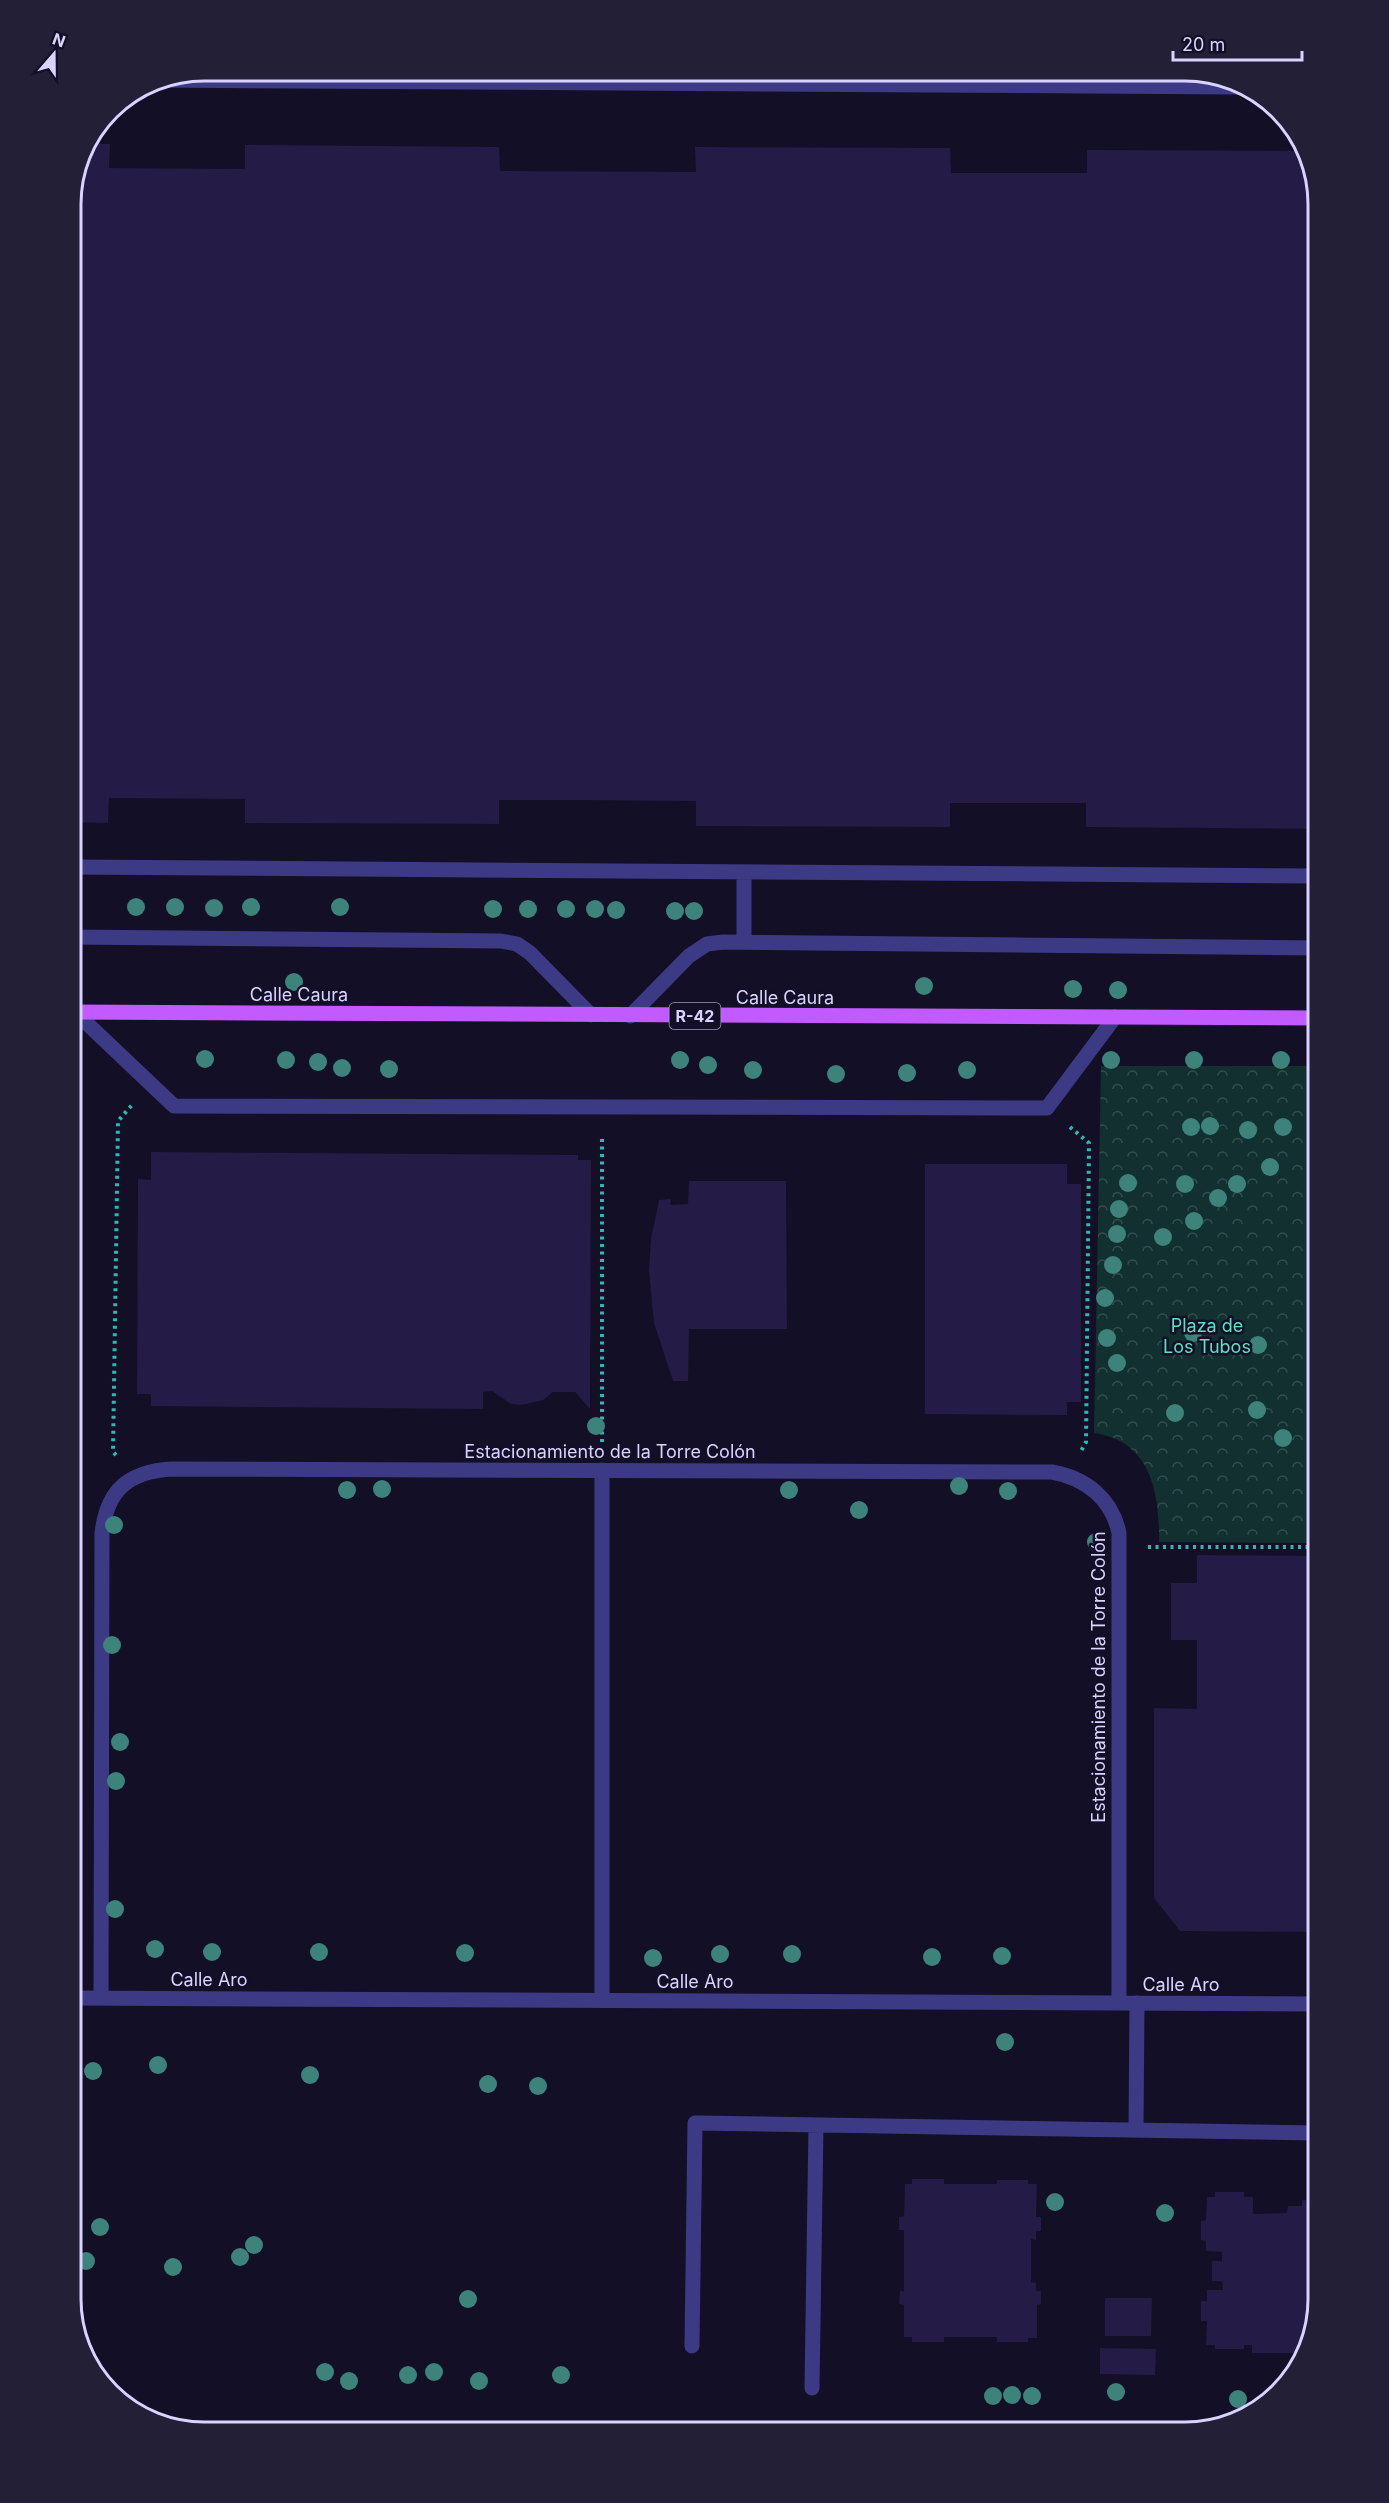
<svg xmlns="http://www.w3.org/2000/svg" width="1389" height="2503" font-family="Inter,sans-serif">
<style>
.forest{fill:url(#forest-crowns)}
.building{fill:#241b47}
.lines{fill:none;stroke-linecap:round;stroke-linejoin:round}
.path{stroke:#2fb8b0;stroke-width:4;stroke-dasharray:3 4.5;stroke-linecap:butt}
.service{stroke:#3d3a85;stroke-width:15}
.minor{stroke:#3d3a85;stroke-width:15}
.primary{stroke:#c25bff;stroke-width:15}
.tree{fill:#3d827b}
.labels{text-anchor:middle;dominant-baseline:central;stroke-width:5;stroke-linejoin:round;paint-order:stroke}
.shield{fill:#130f26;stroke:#9e99be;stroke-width:1.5}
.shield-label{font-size:16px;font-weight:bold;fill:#d9d4ff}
.street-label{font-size:18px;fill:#d9d4ff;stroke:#130f26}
.park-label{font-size:18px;fill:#5fe0c0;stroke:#130f26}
.rim{fill:none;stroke:#d9d4ff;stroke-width:3}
</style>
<defs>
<pattern id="forest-crowns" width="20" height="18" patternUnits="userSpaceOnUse" patternTransform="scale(1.5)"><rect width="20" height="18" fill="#12302f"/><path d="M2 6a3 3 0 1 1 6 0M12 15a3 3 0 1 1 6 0" fill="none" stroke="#344d4e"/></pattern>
</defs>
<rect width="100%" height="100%" fill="#130f26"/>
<path class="forest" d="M1101 1066H1318V1543L1159 1542C1160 1493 1151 1441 1094 1433Z"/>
<path class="building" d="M86 144H110L109 168 245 169V145L499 147 500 171 696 172 695 147 950 148 951 173H1087V150L1307 151 1318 204V829L1086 827V803H950V827L696 826V801L574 800H499V824L245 823V799L109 798 108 823 71 822V195L81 152Z
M151 1152 578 1155V1160H591L590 1409 575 1392H553L543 1400 522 1405 511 1404 492 1391 483 1392V1409L151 1406V1394H137L138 1179 151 1180Z
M925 1164H1067V1184H1081V1402H1067V1415L925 1414Z
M689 1181H786L787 1329H689L688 1381H673L654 1323 649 1271 651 1239 659 1200 671 1199 670 1205 688 1204Z
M1197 1555 1318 1556V1932L1180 1931 1154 1898V1708L1197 1709V1640H1171V1583H1197Z
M912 2179H944V2184H997V2180H1028V2184H1037L1036 2217H1041V2231H1036V2240L1031 2239V2282L1036 2283V2291H1041V2304L1037 2305V2338H1028V2342H997V2337H944V2342H912V2337H904V2305L899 2304 900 2291H904V2230H899V2217L904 2216 905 2184H912Z
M1215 2192H1244V2197H1253V2214L1287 2213 1288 2206H1302V2200L1318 2201V2300L1302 2353H1252V2345H1244V2349H1215V2345H1206L1207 2321H1201V2301H1207V2290H1223L1222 2281H1212V2261H1222V2252L1206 2251V2241L1201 2240V2221L1206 2220 1207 2197H1215Z
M1105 2298H1152L1151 2336H1105Z
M1100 2348 1156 2349 1155 2375 1100 2374Z"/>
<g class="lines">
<path class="path" d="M1070 1127 1089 1143 1086 1442 1081 1451
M602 1442V1138
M116 1455 113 1452 118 1121 132 1105
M1148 1547H1318"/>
<path class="service" d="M157 80 1237 87
M71 867 1318 876
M744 872V942
M71 937 501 941 517 944 530 953 591 1015
M75 1012 174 1106 1047 1108 1115 1017
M630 1016 689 956 707 944 723 942 1318 948
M602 2000V1470
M1136 2130 1137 2003
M692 2346 695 2123 1318 2133
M812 2388 816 2125"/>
<path class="minor" d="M71 1998 1318 2004
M101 1998 102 1533C107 1490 128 1472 171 1469L1052 1472C1086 1478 1112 1499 1119 1533V2003"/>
<path class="primary" d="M71 1012 1318 1018"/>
</g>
<g class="tree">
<circle cx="136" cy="907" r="9"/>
<circle cx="175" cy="907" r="9"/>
<circle cx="251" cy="907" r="9"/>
<circle cx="340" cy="907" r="9"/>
<circle cx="214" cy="908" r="9"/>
<circle cx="493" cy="909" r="9"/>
<circle cx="528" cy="909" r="9"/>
<circle cx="566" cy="909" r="9"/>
<circle cx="595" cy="909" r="9"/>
<circle cx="616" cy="910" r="9"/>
<circle cx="675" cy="911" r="9"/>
<circle cx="694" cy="911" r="9"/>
<circle cx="294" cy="982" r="9"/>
<circle cx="924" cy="986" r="9"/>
<circle cx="1073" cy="989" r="9"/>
<circle cx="1118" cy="990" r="9"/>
<circle cx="205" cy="1059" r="9"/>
<circle cx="286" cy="1060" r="9"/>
<circle cx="680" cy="1060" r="9"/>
<circle cx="1111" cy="1060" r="9"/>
<circle cx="1194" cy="1060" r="9"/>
<circle cx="1281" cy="1060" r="9"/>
<circle cx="318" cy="1062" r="9"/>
<circle cx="708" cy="1065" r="9"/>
<circle cx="342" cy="1068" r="9"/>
<circle cx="389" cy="1069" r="9"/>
<circle cx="753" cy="1070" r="9"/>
<circle cx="967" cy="1070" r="9"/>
<circle cx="907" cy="1073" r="9"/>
<circle cx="836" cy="1074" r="9"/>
<circle cx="1210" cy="1126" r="9"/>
<circle cx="1191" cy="1127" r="9"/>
<circle cx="1283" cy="1127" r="9"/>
<circle cx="1248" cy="1130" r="9"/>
<circle cx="1270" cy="1167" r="9"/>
<circle cx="1128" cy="1183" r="9"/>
<circle cx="1185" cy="1184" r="9"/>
<circle cx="1237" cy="1184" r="9"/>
<circle cx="1218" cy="1198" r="9"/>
<circle cx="1119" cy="1209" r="9"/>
<circle cx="1194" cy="1221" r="9"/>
<circle cx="1117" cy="1234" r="9"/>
<circle cx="1163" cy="1237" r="9"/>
<circle cx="1113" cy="1265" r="9"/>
<circle cx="1105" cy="1298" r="9"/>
<circle cx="1193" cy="1333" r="9"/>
<circle cx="1107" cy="1338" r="9"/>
<circle cx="1258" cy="1345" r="9"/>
<circle cx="1117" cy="1363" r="9"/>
<circle cx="1257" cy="1410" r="9"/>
<circle cx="1175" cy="1413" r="9"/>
<circle cx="596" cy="1426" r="9"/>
<circle cx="1283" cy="1438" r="9"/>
<circle cx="959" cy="1486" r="9"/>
<circle cx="382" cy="1489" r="9"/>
<circle cx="347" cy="1490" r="9"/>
<circle cx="789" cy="1490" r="9"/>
<circle cx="1008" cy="1491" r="9"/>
<circle cx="859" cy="1510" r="9"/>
<circle cx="114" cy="1525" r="9"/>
<circle cx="1096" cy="1542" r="9"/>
<circle cx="112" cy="1645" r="9"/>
<circle cx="120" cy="1742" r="9"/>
<circle cx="116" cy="1781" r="9"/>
<circle cx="115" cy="1909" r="9"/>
<circle cx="155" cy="1949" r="9"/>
<circle cx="212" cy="1952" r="9"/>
<circle cx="319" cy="1952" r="9"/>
<circle cx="465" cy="1953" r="9"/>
<circle cx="720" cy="1954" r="9"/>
<circle cx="792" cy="1954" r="9"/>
<circle cx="1002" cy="1956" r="9"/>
<circle cx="932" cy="1957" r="9"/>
<circle cx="653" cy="1958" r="9"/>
<circle cx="1005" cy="2042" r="9"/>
<circle cx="158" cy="2065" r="9"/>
<circle cx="93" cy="2071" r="9"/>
<circle cx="310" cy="2075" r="9"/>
<circle cx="488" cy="2084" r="9"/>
<circle cx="538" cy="2086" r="9"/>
<circle cx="1055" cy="2202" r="9"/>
<circle cx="1165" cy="2213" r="9"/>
<circle cx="100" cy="2227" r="9"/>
<circle cx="254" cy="2245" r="9"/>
<circle cx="240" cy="2257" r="9"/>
<circle cx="86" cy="2261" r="9"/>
<circle cx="173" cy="2267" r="9"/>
<circle cx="468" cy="2299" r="9"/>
<circle cx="325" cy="2372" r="9"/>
<circle cx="434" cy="2372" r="9"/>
<circle cx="408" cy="2375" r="9"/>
<circle cx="561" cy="2375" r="9"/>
<circle cx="349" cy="2381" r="9"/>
<circle cx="479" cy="2381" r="9"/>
<circle cx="1116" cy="2392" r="9"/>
<circle cx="1012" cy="2395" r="9"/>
<circle cx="993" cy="2396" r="9"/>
<circle cx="1032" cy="2396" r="9"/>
<circle cx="1238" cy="2399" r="9"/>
</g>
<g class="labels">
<rect class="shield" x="669.5" y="1003" width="51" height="26" rx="4.5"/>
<g class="shield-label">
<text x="695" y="1016">R-42</text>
</g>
<g class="street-label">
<text x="299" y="994">Calle Caura</text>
<text x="785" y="997">Calle Caura</text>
<text x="610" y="1451">Estacionamiento de la Torre Colón</text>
<text transform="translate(1098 1677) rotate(-90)">Estacionamiento de la Torre Colón</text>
<text x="209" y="1979">Calle Aro</text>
<text x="695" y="1981">Calle Aro</text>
<text x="1181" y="1984">Calle Aro</text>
</g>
<g class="park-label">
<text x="1207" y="1325">Plaza de<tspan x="1207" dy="21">Los Tubos</tspan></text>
</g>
</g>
<path d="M0 0H1389V2503H0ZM204 81H1185A123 123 0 0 1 1308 204V2299A123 123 0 0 1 1185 2422H204A123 123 0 0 1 81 2299V204A123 123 0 0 1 204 81Z" fill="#231f37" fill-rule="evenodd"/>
<path class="rim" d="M204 81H1185A123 123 0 0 1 1308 204V2299A123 123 0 0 1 1185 2422H204A123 123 0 0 1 81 2299V204A123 123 0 0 1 204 81Z"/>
<g transform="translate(54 54) rotate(20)" stroke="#130f26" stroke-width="4.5" paint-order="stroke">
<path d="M0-4.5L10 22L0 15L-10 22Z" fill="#d9d4ff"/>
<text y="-9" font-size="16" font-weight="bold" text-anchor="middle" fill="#d9d4ff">N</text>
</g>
<path d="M1173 51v9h129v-9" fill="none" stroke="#d9d4ff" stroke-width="3"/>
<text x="1182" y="51" font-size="18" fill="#d9d4ff" stroke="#130f26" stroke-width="4.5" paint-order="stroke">20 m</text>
</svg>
